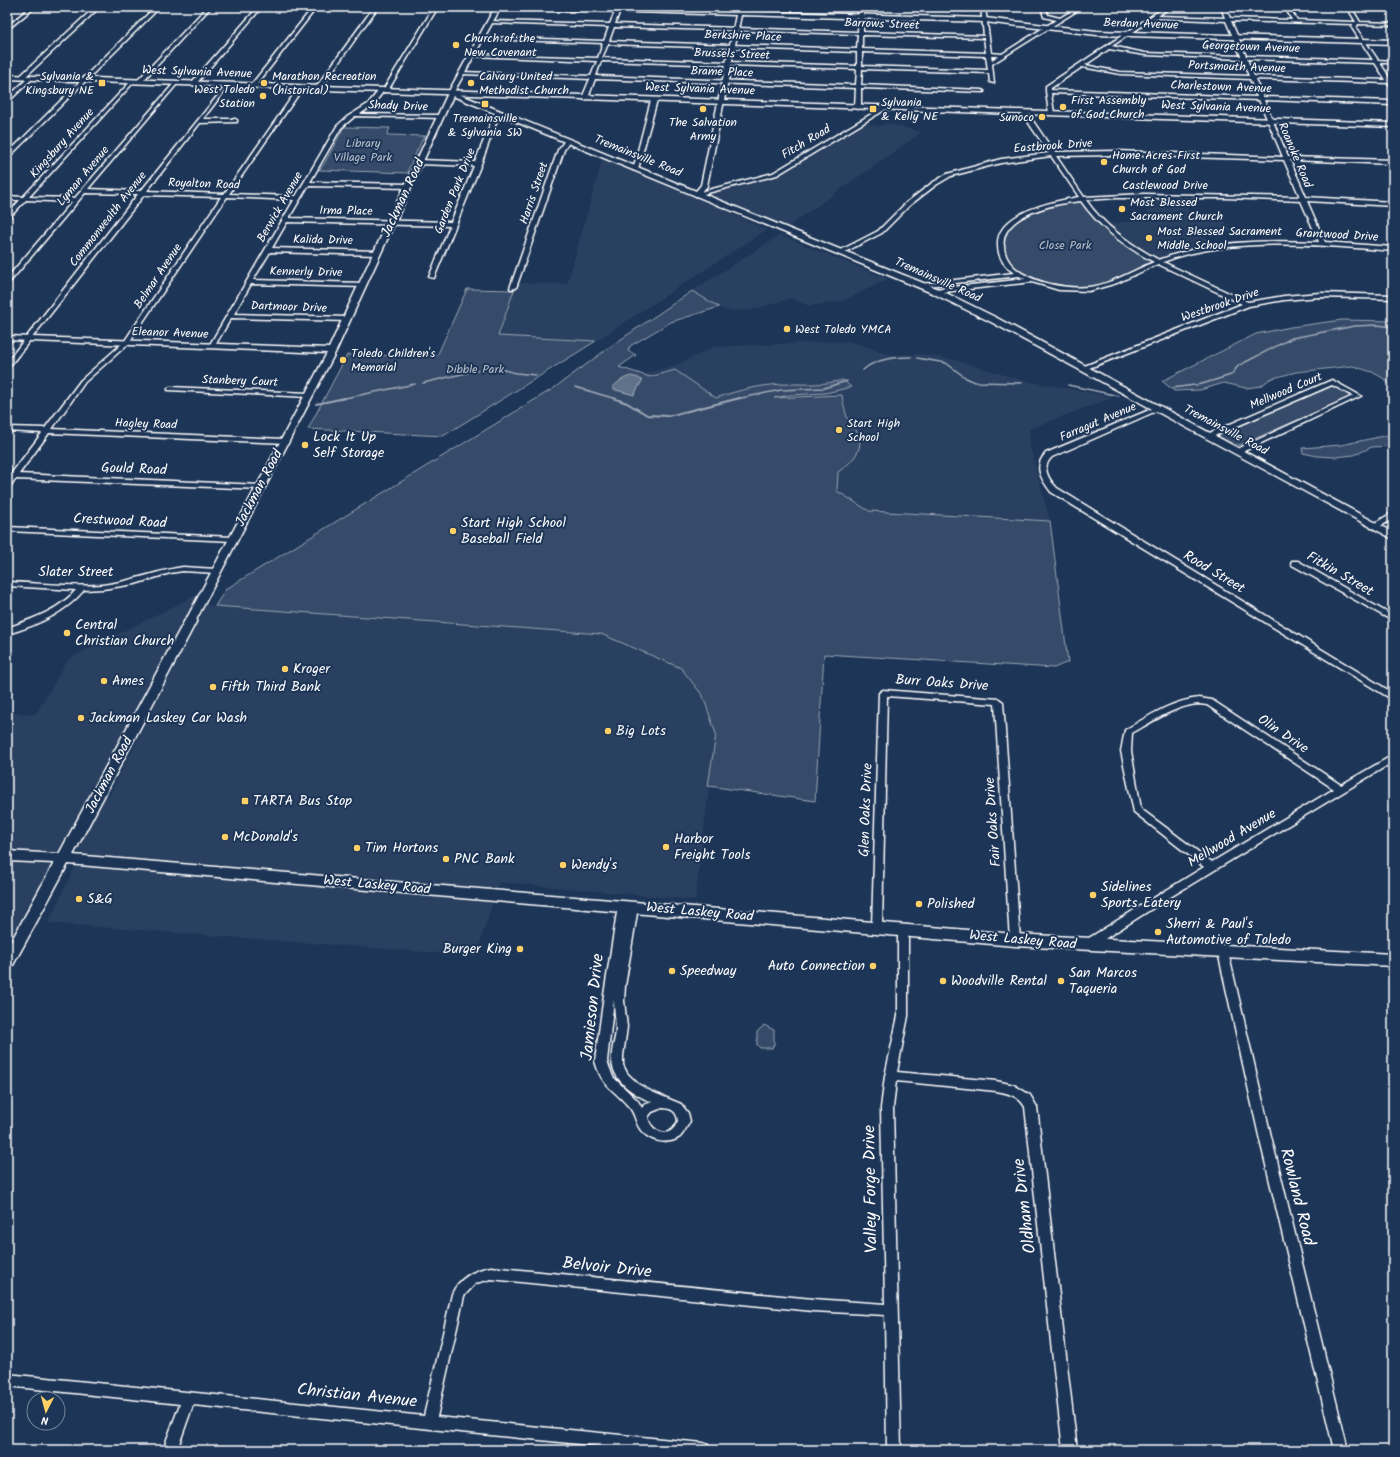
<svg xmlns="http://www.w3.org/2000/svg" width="1400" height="1457" font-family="Kalam,sans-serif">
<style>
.built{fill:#2a4161}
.green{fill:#364b69;stroke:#9aa5b4}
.water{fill:#617289;stroke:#a0aab8}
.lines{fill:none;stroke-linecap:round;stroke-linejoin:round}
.stream-far1{stroke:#a0aab8;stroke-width:1.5}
.stream{stroke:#a0aab8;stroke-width:2}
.minor-casing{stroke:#fff;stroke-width:3}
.tertiary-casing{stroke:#fff;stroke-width:3}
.secondary-casing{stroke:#fff;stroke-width:3}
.minor{fill:#1d3557;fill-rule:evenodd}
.tertiary{fill:#1d3557;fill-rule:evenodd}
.secondary{fill:#1d3557;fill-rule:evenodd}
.poi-dot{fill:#ffd166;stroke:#1d3557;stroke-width:1.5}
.labels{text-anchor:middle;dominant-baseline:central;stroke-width:4;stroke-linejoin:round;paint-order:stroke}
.far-street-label{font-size:12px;fill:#fff;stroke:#1d3557}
.far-poi-label{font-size:12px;fill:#fff;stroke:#1d3557;text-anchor:start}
.far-park-label{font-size:12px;fill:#b9c0ca;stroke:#1d3557}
.street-label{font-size:14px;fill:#fff;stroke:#1d3557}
.poi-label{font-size:14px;fill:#fff;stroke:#1d3557;text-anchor:start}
.near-street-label{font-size:17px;fill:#fff;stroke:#1d3557}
</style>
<rect width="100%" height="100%" fill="#1d3557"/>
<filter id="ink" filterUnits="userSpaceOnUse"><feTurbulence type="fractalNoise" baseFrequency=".025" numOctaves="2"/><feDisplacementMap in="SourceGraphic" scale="8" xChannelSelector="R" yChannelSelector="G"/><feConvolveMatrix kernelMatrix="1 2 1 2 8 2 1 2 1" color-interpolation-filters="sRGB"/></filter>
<g filter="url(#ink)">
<path class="built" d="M865 123 880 126 886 123 922 132 786 228 704 195 779 174Z
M603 158 697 197 766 230 596 341 497 336 514 290 520 283 567 284Z
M1140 197 1182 198 1191 215 1220 216 1233 231 1202 234 1215 246 1158 259 1131 243 1108 224 1151 219Z
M780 235 888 279 843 301 809 306 791 298 752 310 725 311 692 291Z
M850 341 890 355 921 354 955 360 1021 380 1114 397 1029 429 1030 447 1050 521 869 511 838 491 768 488 574 394 679 364 713 347Z
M206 590 98 796H109L206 605 601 634 681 668 703 696 716 733 695 900 499 882 476 956 48 923 82 852 68 851 7 963V713L36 714 68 659Z"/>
<path class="green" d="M344 127 390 128 387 135 426 136 423 138 408 170 409 173 319 170 324 164Z
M1080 201 1092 214 1154 262C1135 274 1108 286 1085 287 1062 289 1019 280 1006 258 1004 255 1004 249 1004 246 1003 238 1005 230 1011 224 1030 208 1056 205 1080 201Z
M467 289 514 290 498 336 596 341 443 436 308 429 347 355 437 356Z
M692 291 719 307 671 322 630 346 628 351 636 355 619 367 650 377 675 370 716 398C738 390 765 384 788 384 808 384 824 385 843 380L851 387 826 393 791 395 774 398 842 395C842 398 847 420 849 422 850 424 852 424 853 426 869 445 854 461 838 472L837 491 869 511 1050 521 1068 662 1054 668 824 654 815 801 708 786 716 734 703 696 681 668 601 634 215 606 226 589 554 388 614 344Z
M1342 320 1393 321V387L1383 378 1372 372 1353 366 1296 372 1270 379 1261 386 1246 388 1224 383 1200 390 1174 391 1162 381 1256 334 1291 327Z
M1330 386 1336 387 1351 397 1240 445H1234L1217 436 1219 434Z
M1393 434V446L1372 447 1354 455 1335 457 1317 456 1303 453 1302 448 1341 445Z
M764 1025 774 1030V1044L772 1048H760L757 1045V1032Z"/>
<path class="water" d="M631 376 639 378 642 381 634 395 612 389C615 383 625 377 631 376Z"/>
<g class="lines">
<path class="stream-far1" d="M917 358 946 363 966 378 975 382 1022 383
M863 370C875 359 895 357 911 357
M423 383 492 367 516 373 536 375
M1068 385 1119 396
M575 387 616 399
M1172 388 1202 384 1231 375 1238 366 1292 338 1355 326 1377 325 1393 327
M340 399 415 384
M736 399 781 390 824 388 847 381"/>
<path class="stream" d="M613 398 627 403 647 415 668 416 740 398
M316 404 345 398"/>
<defs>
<path id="minor" d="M30 7H35L7 30V27Z
M95 7H100L23 79H19V77Z
M155 7H160L7 159V154Z
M207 7H211L141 83H137V81Z
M258 7H262L195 85H191V83Z
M313 7H317L255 87H251V85Z
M374 7H378L320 89H316V87Z
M434 7H438L387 92H383L372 106 360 114 440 115 442 116V118L355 116 341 128 310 182 408 184 411 186 408 188 308 186 289 218 451 222 474 166 419 164 416 162 419 160 475 162 495 113 500 112 481 164 434 278 429 277 450 226 287 222 272 248 377 251 380 253 377 255 270 252 253 280 363 283 366 285 363 287 251 284 234 314 347 317 350 319 347 321 231 318 214 347H210L209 346 294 200 227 197 128 344 85 382 52 429 284 439 288 441 287 443 49 433 19 474 260 485H263V489L15 479 10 487H7L8 478 7 474H11L42 433 7 431V427L45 428 81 380 124 342 221 197 144 195 9 367 7 368V362L138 194 85 193 9 283 7 284V278L72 202 26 200 7 220V215L20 200H7V196L23 197 131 81 133 82V83L29 197 75 198 175 82 177 83V84L88 189 141 191 227 84 229 85 203 119H235L237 120V122L200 123 147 191 224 194 299 87H301L303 88 229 194 296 196 337 126 347 117 368 104 379 90H383Z
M617 7H621L615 24 858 32 859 7H863V32L984 36 981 7H985L991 53 1002 54 1056 20 1044 17 1041 7H1045L1048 15 1060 18 1078 7H1083L992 64 994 83 990 82 989 73 862 69 861 85 982 90 984 91V92L861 88V107L858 109 855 107 856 88 595 79 588 98 585 100 582 98 590 79 462 74 460 73 462 72 591 76 597 61 471 56 469 55 471 54 598 58 603 43 481 39 479 38 481 37 604 41 609 27 490 23 488 22 490 21 610 24ZM614 27 858 34 857 49 609 41ZM862 35 984 38 986 53 862 49ZM608 44 857 52V66L602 58ZM862 52 986 56 988 70 862 66ZM991 56H998L992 60ZM601 61 857 69 856 85 596 76Z
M1165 7H1170L1158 16 1225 18 1221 7H1225L1230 18 1292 20 1285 7H1289L1297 20 1356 22 1347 7H1351L1360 22 1393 23V25L1358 24 1356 28 1378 60 1393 61V63H1380L1391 80 1393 81V85H1389L1388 83 1255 79 1263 97 1393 101V105L1264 100 1288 157 1393 160V164L1290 160 1306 197 1393 202V206L1307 201 1325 242 1393 247V251C1322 245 1230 236 1163 262L1248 302 1284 296 1320 293 1393 295V299L1320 297 1284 300 1249 306 1084 370 1082 369V367L1242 304 1158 264 1117 283 1089 291 1059 290 1032 282 935 293 932 291 935 289 1025 279 1019 276 919 287 918 286 921 284 1014 273C1004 266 998 257 998 245 996 212 1055 201 1079 197L1051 156 1001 163 951 176 936 185 910 205 882 233 841 254H837V252L878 231 906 203 932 183 947 174 1001 159 1049 153 1022 113 1025 111 1027 112 1054 152 1116 151 1283 157 1259 100 1051 93 1054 113 1049 114 1046 91V86ZM1154 18 1226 21 1241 56 1145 53 1112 46ZM1231 21 1353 24 1352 28 1373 60 1246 56ZM1109 49 1145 55 1242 59 1249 76 1120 72 1085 65ZM1247 59 1375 63 1386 80 1254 76ZM1082 67 1120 74 1250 79 1257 97 1051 90V88ZM1116 155 1284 160 1300 197 1144 194 1084 197 1056 156ZM1117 198H1226L1301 201 1319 242C1266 240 1209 240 1159 260 1131 245 1104 226 1086 200ZM1081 201C1099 227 1125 247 1154 262 1132 271 1112 284 1089 287 1062 290 1005 279 1004 246 1003 241 1004 236 1007 231 1019 211 1059 203 1081 201Z
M29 77 33 78 7 103V98Z
M654 98 657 100 638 169 633 170 651 100Z
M883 107 888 108 777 175 696 196 693 194 773 173Z
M565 140 570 141 564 150 516 288 511 289 510 288 558 150Z
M1332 380 1361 396 1240 453H1237L1233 451 1353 396 1332 385 1212 437H1209L1205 435Z
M170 387 309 393 312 395 309 397 168 390V388Z
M1159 406 1161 407V409L1052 457C1041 467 1048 479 1057 488L1393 693V700L1051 492C1041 479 1033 466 1046 453Z
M1390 514H1393V519L1377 528H1371L1370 526Z
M7 527 233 537 237 539 233 541 7 531Z
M1292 561H1298L1393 616V621L1292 565 1291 563Z
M183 567 216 569 220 571 216 573 183 571 170 573 135 584 103 589 84 590C65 613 36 626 7 634V628C32 619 58 611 76 590L7 586V582C38 583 71 587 102 585 130 582 155 571 183 567Z
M883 690 999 699 1003 702 1020 940 1019 943H1011L1010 940 995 704 887 696 882 927 881 930H873L872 927 879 693Z
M1199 698 1212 700 1341 785 1393 755V762L1172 896 1092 947H1084L1083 944 1084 941 1204 867 1134 812 1121 751 1125 730C1149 716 1171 701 1199 698ZM1199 704 1207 705 1334 789 1212 862 1141 809 1131 751 1132 733C1154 721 1174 706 1199 704Z
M623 902 627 903 628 909 629 904H637L638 907 625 986 624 1001 627 1027 623 1056V1065L627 1073 638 1084 652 1092 681 1104 688 1113 690 1121C687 1126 684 1133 680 1137 667 1146 649 1141 640 1129 635 1122 635 1113 629 1107 614 1089 602 1087 595 1061L604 995 618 906 619 903ZM614 1000C614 1010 616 1021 616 1031 615 1041 611 1050 612 1059 612 1081 634 1095 652 1102L644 1105 642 1108 638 1101 613 1077 607 1061ZM662 1108C671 1108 677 1111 678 1121 677 1123 675 1127 673 1129 663 1139 649 1127 648 1117L652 1112Z
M903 926 907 927 908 930V1016L897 1072 996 1081 1014 1085 1030 1095 1037 1107 1077 1450H1063L1025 1107C1019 1096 1008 1093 996 1091L896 1081 893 1108 901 1450H887L885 1315 813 1311 491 1279 476 1283 464 1296 437 1417 703 1443 708 1445 710 1450H638L193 1405 177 1450H163L180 1404 7 1386V1374L424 1416 452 1294C459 1278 474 1270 491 1267L813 1299 885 1304 881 1108 885 1076 898 1016V930L899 927Z
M1223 948 1227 949 1228 952 1271 1136 1348 1450H1334L1259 1136 1218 952 1219 949Z"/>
<path id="tertiary" d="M495 7H501L454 92 696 191 701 185 736 15 530 9 527 7H588L737 11 738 7H742V11L985 18 1097 31 1393 40V44L1097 35 985 22 741 15 707 186 701 193 938 289 997 318 1393 532V539L991 322 932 293 453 96 336 351 196 620 191 623 187 622 186 620 327 353 7 340V336L329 348 448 93Z"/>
<path id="secondary" d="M7 75 1393 123V127L7 79Z
M191 616 195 617 197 620 73 855 1015 934 1393 954V966L1015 946 68 864 12 967 7 969V949L54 863 7 861V851L59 854 185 620 187 617Z"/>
</defs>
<use href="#minor" class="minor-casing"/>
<use href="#tertiary" class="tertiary-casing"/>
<use href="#secondary" class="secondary-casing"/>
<use href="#minor" class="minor"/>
<use href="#tertiary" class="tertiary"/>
<use href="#secondary" class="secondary"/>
</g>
</g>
<g class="poi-dot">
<circle cx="456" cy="45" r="4"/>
<rect x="98" y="79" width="8" height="8" rx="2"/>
<circle cx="264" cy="83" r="4"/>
<circle cx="471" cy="83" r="4"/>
<circle cx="263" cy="96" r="4"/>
<rect x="481" y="100" width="8" height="8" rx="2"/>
<circle cx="1063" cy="107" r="4"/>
<circle cx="703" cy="109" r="4"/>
<rect x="869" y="105" width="8" height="8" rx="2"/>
<circle cx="1042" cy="117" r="4"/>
<circle cx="1104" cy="162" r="4"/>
<circle cx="1122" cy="209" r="4"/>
<circle cx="1149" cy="238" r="4"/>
<circle cx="787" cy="329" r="4"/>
<circle cx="343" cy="360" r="4"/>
<circle cx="839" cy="430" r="4"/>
<circle cx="305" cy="445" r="4"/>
<circle cx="453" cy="531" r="4"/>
<circle cx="67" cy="633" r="4"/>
<circle cx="285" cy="669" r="4"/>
<circle cx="104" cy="681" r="4"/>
<circle cx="213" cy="687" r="4"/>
<circle cx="81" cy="718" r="4"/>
<circle cx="608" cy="731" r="4"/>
<rect x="241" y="797" width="8" height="8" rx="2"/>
<circle cx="225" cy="837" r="4"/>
<circle cx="666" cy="847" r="4"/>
<circle cx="357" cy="848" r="4"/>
<circle cx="446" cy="859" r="4"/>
<circle cx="563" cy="865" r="4"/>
<circle cx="1093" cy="895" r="4"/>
<circle cx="79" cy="899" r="4"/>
<circle cx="919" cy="904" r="4"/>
<circle cx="1158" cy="932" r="4"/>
<circle cx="520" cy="949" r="4"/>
<circle cx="873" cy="966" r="4"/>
<circle cx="672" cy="971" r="4"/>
<circle cx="943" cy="981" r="4"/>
<circle cx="1061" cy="981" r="4"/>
</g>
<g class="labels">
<g class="far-street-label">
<text transform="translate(882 24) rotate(2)">Barrows Street</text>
<text transform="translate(1141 24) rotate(2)">Berdan Avenue</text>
<text transform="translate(743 36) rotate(2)">Berkshire Place</text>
<text transform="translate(1251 47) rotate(2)">Georgetown Avenue</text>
<text transform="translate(732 54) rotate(2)">Brussels Street</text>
<text transform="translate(1237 67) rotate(2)">Portsmouth Avenue</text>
<text transform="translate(197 72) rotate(2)">West Sylvania Avenue</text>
<text transform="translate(722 72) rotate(2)">Brame Place</text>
<text transform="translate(1221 87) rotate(2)">Charlestown Avenue</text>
<text transform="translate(700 89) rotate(2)">West Sylvania Avenue</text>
<text transform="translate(398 106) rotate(2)">Shady Drive</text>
<text transform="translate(1216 107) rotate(2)">West Sylvania Avenue</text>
<text transform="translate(806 142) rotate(-31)">Fitch Road</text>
<text transform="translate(62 143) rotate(-48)">Kingsbury Avenue</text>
<text transform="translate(1053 146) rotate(-4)">Eastbrook Drive</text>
<text transform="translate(1295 155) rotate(67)">Roanoke Road</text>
<text transform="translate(638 156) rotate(22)">Tremainsville Road</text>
<text transform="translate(83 176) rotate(-50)">Lyman Avenue</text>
<text transform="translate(204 184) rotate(2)">Royalton Road</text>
<text x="1165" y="185">Castlewood Drive</text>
<text transform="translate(455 191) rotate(-68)">Garden Park Drive</text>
<text transform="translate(534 193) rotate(-71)">Harris Street</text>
<text transform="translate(280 207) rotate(-60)">Berwick Avenue</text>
<text transform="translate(346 211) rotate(1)">Irma Place</text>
<text transform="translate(108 219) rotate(-52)">Commonwealth Avenue</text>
<text transform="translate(1337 235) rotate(3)">Grantwood Drive</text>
<text transform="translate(323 240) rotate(1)">Kalida Drive</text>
<text transform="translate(306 272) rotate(1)">Kennerly Drive</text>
<text transform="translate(158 276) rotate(-56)">Belmar Avenue</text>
<text transform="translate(938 280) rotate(24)">Tremainsville Road</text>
<text transform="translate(1220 305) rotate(-19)">Westbrook Drive</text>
<text transform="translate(289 307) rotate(2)">Dartmoor Drive</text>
<text transform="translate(170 333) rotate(2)">Eleanor Avenue</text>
<text transform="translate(240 381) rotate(2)">Stanbery Court</text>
<text transform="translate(1286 391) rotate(-23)">Mellwood Court</text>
<text transform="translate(1098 422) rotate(-23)">Farragut Avenue</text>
<text transform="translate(146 424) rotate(2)">Hagley Road</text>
<text transform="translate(1226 430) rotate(28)">Tremainsville Road</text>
</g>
<g class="far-poi-label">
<text x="464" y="38">Church of the<tspan x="464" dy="14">New Covenant</tspan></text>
<text x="94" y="76" text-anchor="end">Sylvania &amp;<tspan x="94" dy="14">Kingsbury NE</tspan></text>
<text x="272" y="76">Marathon Recreation<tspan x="272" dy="14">(historical)</tspan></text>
<text x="479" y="76">Calvary United<tspan x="479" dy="14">Methodist Church</tspan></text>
<text x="255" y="89" text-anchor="end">West Toledo<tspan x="255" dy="14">Station</tspan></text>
<text x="1071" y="100">First Assembly<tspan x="1071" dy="14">of God Church</tspan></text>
<text x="881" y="102">Sylvania<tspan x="881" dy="14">&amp; Kelly NE</tspan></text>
<text x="1034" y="117" text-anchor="end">Sunoco</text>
<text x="485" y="118" text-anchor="middle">Tremainsville<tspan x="485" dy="14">&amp; Sylvania SW</tspan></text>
<text x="703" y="122" text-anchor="middle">The Salvation<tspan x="703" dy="14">Army</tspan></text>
<text x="1112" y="155">Home Acres First<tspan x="1112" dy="14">Church of God</tspan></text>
<text x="1130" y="202">Most Blessed<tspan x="1130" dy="14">Sacrament Church</tspan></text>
<text x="1157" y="231">Most Blessed Sacrament<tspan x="1157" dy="14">Middle School</tspan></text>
<text x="795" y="329">West Toledo YMCA</text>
<text x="351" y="353">Toledo Children's<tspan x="351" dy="14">Memorial</tspan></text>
<text x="847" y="423">Start High<tspan x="847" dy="14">School</tspan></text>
</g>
<g class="far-park-label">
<text x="363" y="143">Library<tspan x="363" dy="14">Village Park</tspan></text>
<text x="1065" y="245">Close Park</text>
<text x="475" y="369">Dibble Park</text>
</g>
<g class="street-label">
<text transform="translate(403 198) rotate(-65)">Jackman Road</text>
<text transform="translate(134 469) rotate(2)">Gould Road</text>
<text transform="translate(259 488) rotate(-62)">Jackman Road</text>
<text transform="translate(120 521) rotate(3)">Crestwood Road</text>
<text x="76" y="572">Slater Street</text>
<text transform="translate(1214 572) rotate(31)">Rood Street</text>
<text transform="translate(1340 574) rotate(30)">Fitkin Street</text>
<text transform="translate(942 683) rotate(4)">Burr Oaks Drive</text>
<text transform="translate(1283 734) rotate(34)">Olin Drive</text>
<text transform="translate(109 775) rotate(-62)">Jackman Road</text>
<text transform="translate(866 810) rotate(-88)">Glen Oaks Drive</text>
<text transform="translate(993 822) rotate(-94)">Fair Oaks Drive</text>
<text transform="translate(1232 838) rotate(-31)">Mellwood Avenue</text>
<text transform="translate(377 885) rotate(5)">West Laskey Road</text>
<text transform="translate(700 912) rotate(5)">West Laskey Road</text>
<text transform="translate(1023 940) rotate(5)">West Laskey Road</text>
</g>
<g class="poi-label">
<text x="313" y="437">Lock It Up<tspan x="313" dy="16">Self Storage</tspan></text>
<text x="461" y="523">Start High School<tspan x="461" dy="16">Baseball Field</tspan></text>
<text x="75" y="625">Central<tspan x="75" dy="16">Christian Church</tspan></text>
<text x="293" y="669">Kroger</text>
<text x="112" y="681">Ames</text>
<text x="221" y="687">Fifth Third Bank</text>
<text x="89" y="718">Jackman Laskey Car Wash</text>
<text x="616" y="731">Big Lots</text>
<text x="253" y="801">TARTA Bus Stop</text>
<text x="233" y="837">McDonald's</text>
<text x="674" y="839">Harbor<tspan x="674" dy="16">Freight Tools</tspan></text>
<text x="365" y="848">Tim Hortons</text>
<text x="454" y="859">PNC Bank</text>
<text x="571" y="865">Wendy's</text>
<text x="1101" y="887">Sidelines<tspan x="1101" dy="16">Sports Eatery</tspan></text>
<text x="87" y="899">S&amp;G</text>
<text x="927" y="904">Polished</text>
<text x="1166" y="924">Sherri &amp; Paul's<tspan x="1166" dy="16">Automotive of Toledo</tspan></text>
<text x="512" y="949" text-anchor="end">Burger King</text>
<text x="865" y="966" text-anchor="end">Auto Connection</text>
<text x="680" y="971">Speedway</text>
<text x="1069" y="973">San Marcos<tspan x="1069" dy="16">Taqueria</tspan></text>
<text x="951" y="981">Woodville Rental</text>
</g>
<g class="near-street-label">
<text transform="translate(593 1007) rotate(-84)">Jamieson Drive</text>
<text transform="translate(871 1189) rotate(-91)">Valley Forge Drive</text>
<text transform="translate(1297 1197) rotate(76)">Rowland Road</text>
<text transform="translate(1025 1206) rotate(-97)">Oldham Drive</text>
<text transform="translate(607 1268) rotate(6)">Belvoir Drive</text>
<text transform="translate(357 1396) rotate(6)">Christian Avenue</text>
</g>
</g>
<rect width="1400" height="1457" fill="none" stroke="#1d3557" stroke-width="24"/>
<rect x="12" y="12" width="1376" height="1433" fill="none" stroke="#fff" stroke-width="1.5" filter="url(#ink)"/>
<g transform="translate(46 1411) rotate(186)"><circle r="19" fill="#1d3557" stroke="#77869a"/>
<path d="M0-3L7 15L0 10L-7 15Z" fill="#ffd166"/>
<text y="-6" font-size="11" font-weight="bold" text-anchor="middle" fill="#ffffff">N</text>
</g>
</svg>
